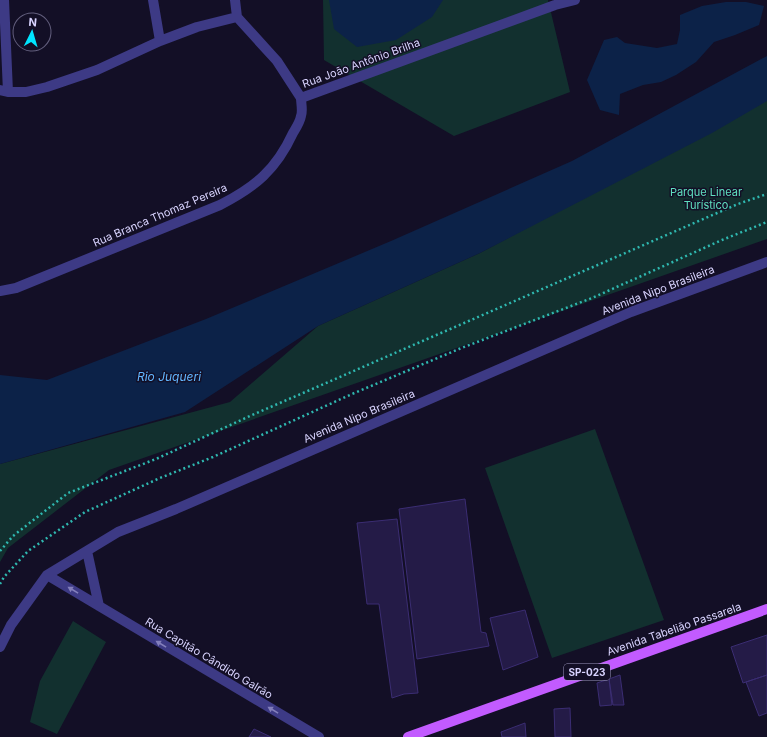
<svg xmlns="http://www.w3.org/2000/svg" width="767" height="737" font-family="Inter,sans-serif">
<style>
.green{fill:#12302f}
.water{fill:#0c2248}
.building{fill:#241b47;stroke:#3b2d73}
.lines{fill:none;stroke-linecap:round;stroke-linejoin:round}
.path{stroke:#2fb8b0;stroke-width:2.5;stroke-dasharray:2 3;stroke-linecap:butt}
.minor{stroke:#3d3a85;stroke-width:10}
.major{stroke:#c25bff;stroke-width:10}
.oneway{fill:#837fbc}
.labels{text-anchor:middle;dominant-baseline:central;stroke-width:3;stroke-linejoin:round;paint-order:stroke}
.shield{fill:#130f26;stroke:#9e99be;stroke-width:1}
.shield-label{font-size:10px;font-weight:bold;fill:#d9d4ff}
.street-label{font-size:11px;fill:#d9d4ff;stroke:#130f26}
.park-label{font-size:11px;fill:#5fe0c0;stroke:#130f26}
.water-label{font-size:12px;font-style:italic;fill:#62b6ff;stroke:#130f26}
</style>
<rect width="100%" height="100%" fill="#130f26"/>
<path class="green" d="M323 0H548L570 92 454 136 324 60Z
M767 99V239L109 470 8 548 0 562V464L230 402 318 326 480 253Z
M595 429 664 620 552 658 485 468Z
M73 621 106 642 57 734 30 722 40 681Z"/>
<path class="water" d="M329 0H443L432 17 396 40 357 47 334 29Z
M726 2H746L764 6 759 25 735 35 714 42 696 62 676 75 661 82 643 85 620 94 619 115 600 110 587 80 604 40 617 37 625 43 657 48 677 44 680 30V15L702 6Z
M767 56V101L712 133 480 253 318 326 185 412 0 464V375L47 380 206 319 391 241 572 161Z"/>
<path class="building" d="M465 499 481 632 486 633 489 646 417 659 399 509Z
M397 519 418 693 404 694 392 698 379 604H367L357 523Z
M525 610 538 657 503 670 490 618Z
M767 635V675L743 683 731 647Z
M620 675 624 705H613L609 679Z
M767 675V713L759 716 746 682Z
M609 679 612 705 600 706 597 683Z
M570 708 571 737H555L554 709Z
M525 723 526 737H502L501 732Z
M254 729 271 737H249Z"/>
<g class="lines">
<path class="path" d="M0 551 13 536 68 493 156 459 250 416 738 204 767 194
M0 584 4 577 28 551 85 512 160 478 213 457 352 394 459 349 592 298 722 240 767 222"/>
<path class="minor" d="M4 0 8 92
M153 0 160 41
M235 0 237 17
M0 90 8 92H26L47 87 97 70 160 41 197 27 237 17 277 61 301 98
M301 98 555 5 575 0
M0 291 16 288 220 205C255 187 276 170 293 133 296 128 300 122 301 116 303 111 301 103 301 98
M87 551 99 606
M47 575 319 737
M0 647 11 625 47 575 118 532 176 509 631 312 767 262"/>
<path class="major" d="M408 737 767 609"/>
</g>
<defs><path id="oneway-solid" d="M-6-.8H1V-3.2L6.5 0L1 3.2V.8H-6Z"/></defs>
<g class="oneway">
<use href="#oneway-solid" transform="translate(73 590) rotate(-149)"/>
<use href="#oneway-solid" transform="translate(161 644) rotate(-149)"/>
<use href="#oneway-solid" transform="translate(273 710) rotate(-149)"/>
</g>
<g class="labels">
<rect class="shield" x="564" y="664" width="46" height="16" rx="3"/>
<g class="shield-label">
<text x="587" y="672">SP-023</text>
</g>
<g class="street-label">
<text transform="translate(361 63) rotate(-20)">Rua João Antônio Brilha</text>
<text transform="translate(160 215) rotate(-23)">Rua Branca Thomaz Pereira</text>
<text transform="translate(658 290) rotate(-21)">Avenida Nipo Brasileira</text>
<text transform="translate(359 416) rotate(-23)">Avenida Nipo Brasileira</text>
<text transform="translate(674 629) rotate(-19)">Avenida Tabelião Passarela</text>
<text transform="translate(209 658) rotate(31)">Rua Capitão Cândido Galrão</text>
</g>
<g class="park-label">
<text x="706" y="192">Parque Linear<tspan x="706" dy="13">Turístico</tspan></text>
</g>
<g class="water-label">
<text x="169" y="376">Rio Juqueri</text>
</g>
</g>
<g transform="translate(32 32) rotate(5)"><circle r="19" fill="#130f26" stroke="#625e7d"/>
<path d="M0-3L7 15L0 10L-7 15Z" fill="#00e5ff"/>
<text y="-6" font-size="11" font-weight="bold" text-anchor="middle" fill="#d9d4ff">N</text>
</g>
</svg>
